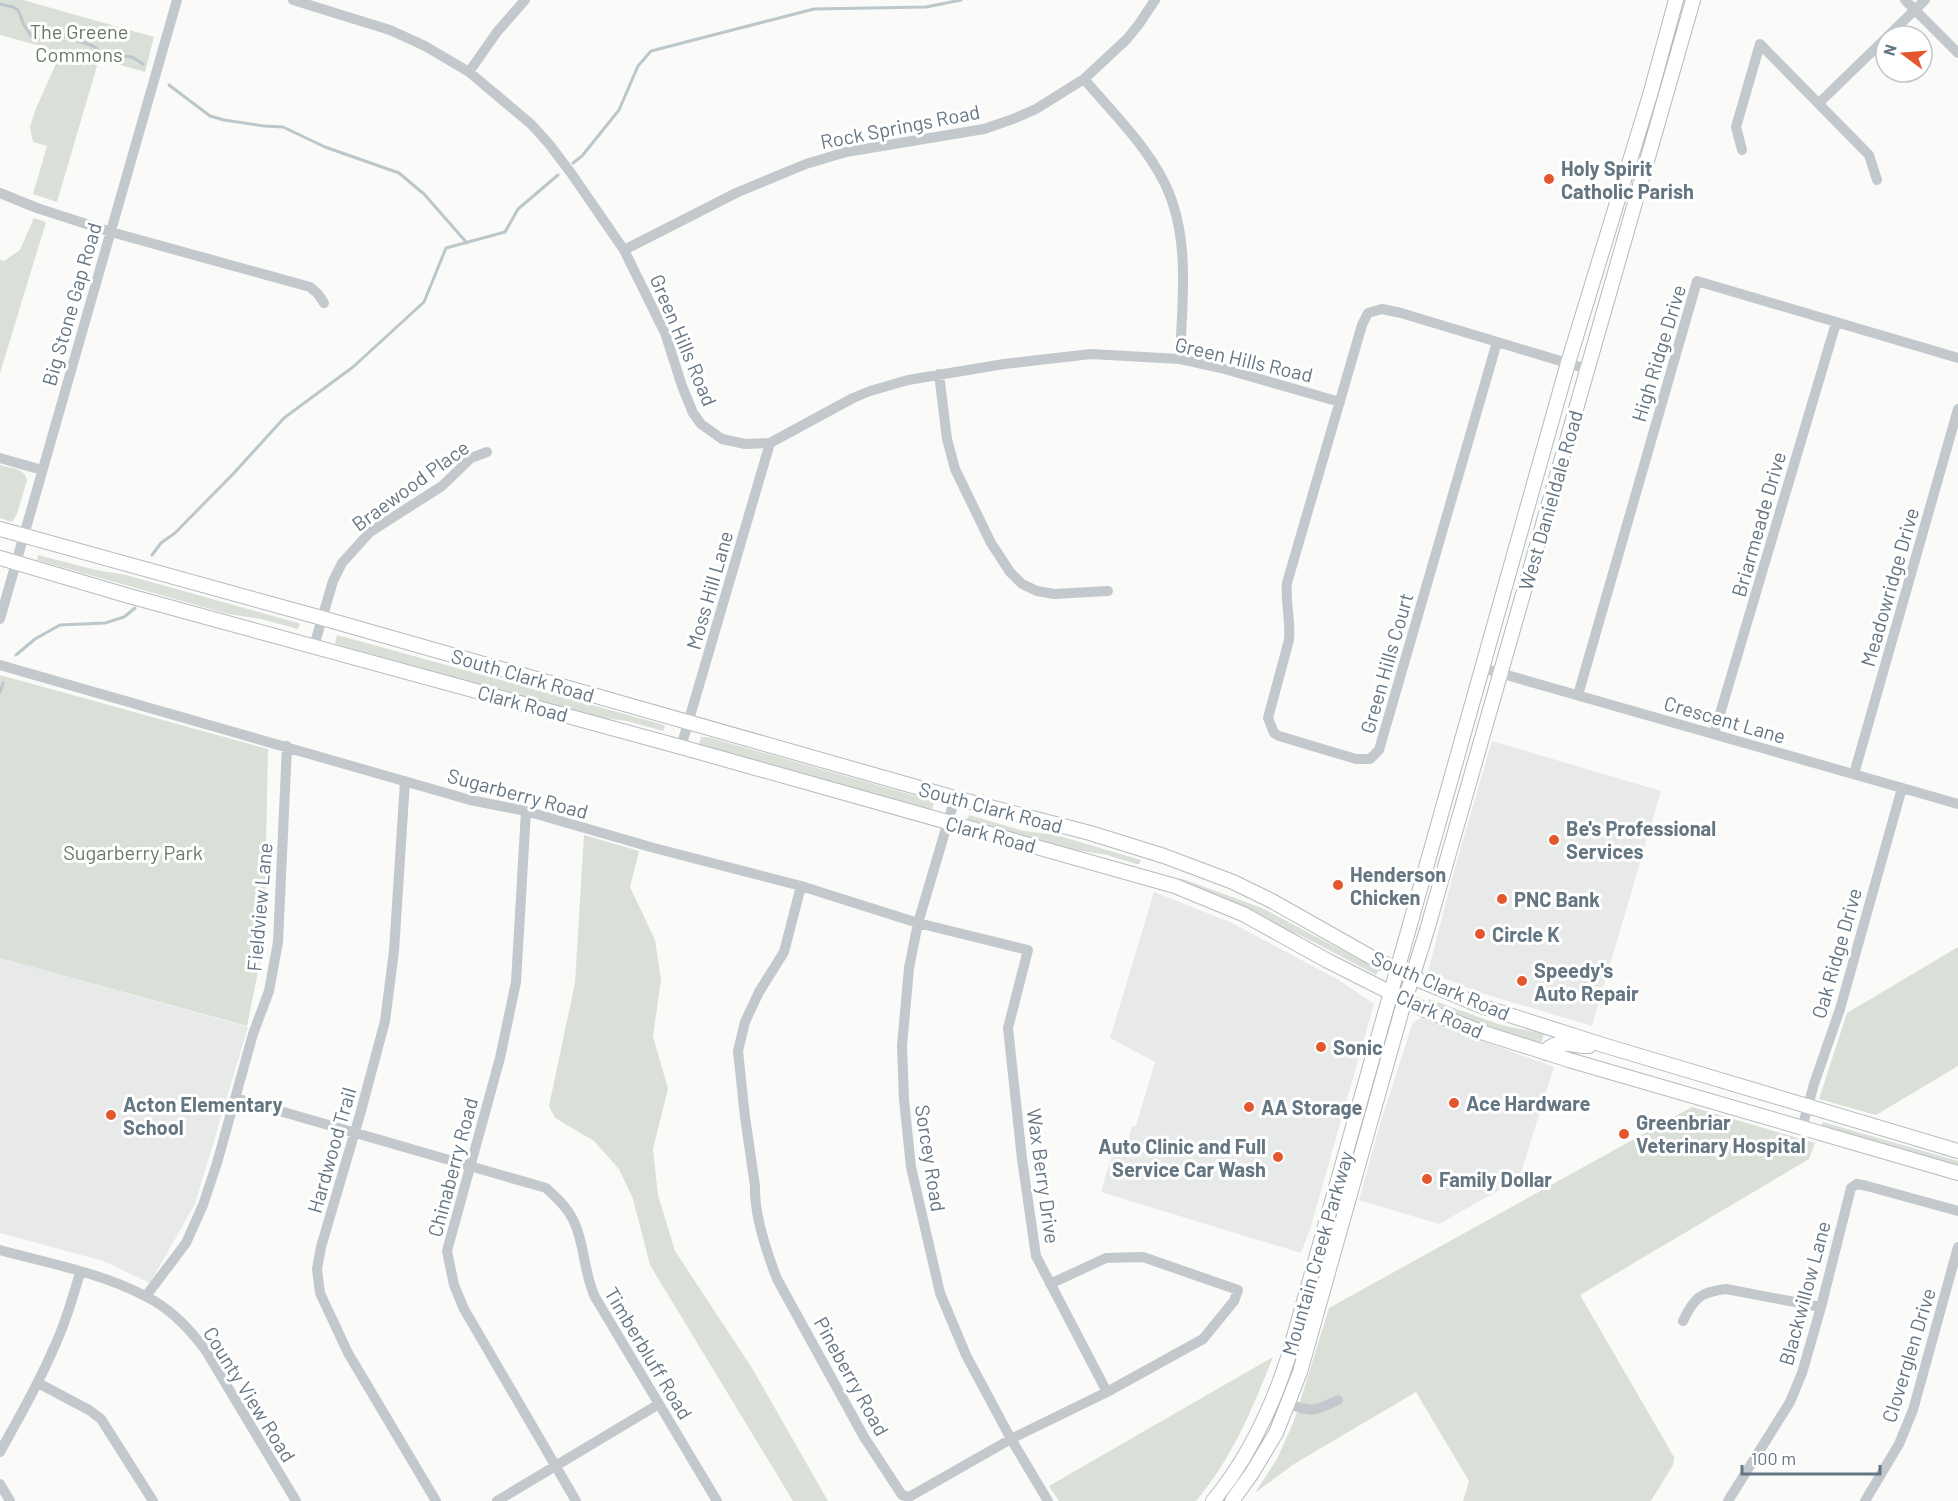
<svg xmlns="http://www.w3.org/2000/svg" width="1958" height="1501" font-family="Barlow,sans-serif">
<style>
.built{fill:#e8e9e9}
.green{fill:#dadfd7}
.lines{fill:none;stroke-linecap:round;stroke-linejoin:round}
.stream{stroke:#bbc7cb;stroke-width:3}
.major-casing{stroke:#b5babe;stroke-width:16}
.minor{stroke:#c3c8cc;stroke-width:10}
.major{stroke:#fff;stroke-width:14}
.poi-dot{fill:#e4572e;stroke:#fff;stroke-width:2}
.labels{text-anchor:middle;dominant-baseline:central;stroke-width:6;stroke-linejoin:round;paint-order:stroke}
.park-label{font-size:20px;fill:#687a64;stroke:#fff}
.street-label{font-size:20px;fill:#657683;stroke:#fff}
.poi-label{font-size:20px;font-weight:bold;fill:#657683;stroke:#fff;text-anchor:start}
</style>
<rect width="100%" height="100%" fill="#fafaf8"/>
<path class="built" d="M1492 741 1661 791 1592 1026 1481 993 1428 972 1454 871Z
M1154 892 1230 922 1337 979 1374 1004 1311 1226 1301 1253 1101 1192 1113 1152 1124 1155 1132 1126H1136L1155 1062 1110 1038Z
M0 958 248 1027 195 1204 150 1283 103 1261 0 1233Z
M1421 1018 1554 1067 1519 1179 1439 1224 1359 1200 1380 1124 1413 1022Z"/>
<path class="green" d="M0 0H23L154 37 145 72 99 59 57 202 33 194 47 146 33 142 30 127 35 111 58 59 48 48 0 35Z
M34 218 46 222 0 373V260L4 261 20 250Z
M0 465C10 468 25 468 27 480L17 514 12 522 0 518Z
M38 555 96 570 126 575 298 623 300 624 298 629 261 619 228 614 40 561 37 560Z
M337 635 661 724 665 726 663 731 627 721 596 717 338 645 335 643Z
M0 675 268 749 264 942 247 1026 0 958Z
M701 737H708L930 800 934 802 932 809H925L702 746 699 744Z
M969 815 1024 831 1056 835 1141 860 1139 864H1136L1107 855 1070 849 969 821 967 820Z
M584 835 639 851 630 887 655 940 661 980 653 1036 668 1089 653 1149 658 1195 675 1251 752 1368 828 1501H793L650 1265 633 1199 619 1169 594 1141 555 1118 549 1106 575 983Z
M1180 878 1262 908 1379 970 1376 975 1302 936 1276 926 1179 882Z
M1958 947V1066L1876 1115 1819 1099 1847 1013Z
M1429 999 1501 1025 1544 1034 1541 1044C1502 1032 1465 1018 1428 1004Z
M1692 1107 1815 1143 1809 1159 1580 1295 1674 1457 1673 1465 1651 1501H1463L1469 1481 1416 1392 1294 1464 1255 1493 1277 1459 1294 1421 1329 1308Z
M1823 1122 1958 1161V1167L1821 1127Z
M1273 1357C1253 1407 1232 1459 1196 1501H1059L1049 1486Z"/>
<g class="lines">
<path class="stream" d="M0 4 13 7 18 10 24 25 32 37 43 40 65 36 93 46 103 53 132 57 143 64
M169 85 210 116 224 120 264 126 283 127 325 147 399 173 424 194 467 243
M573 163 582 156 619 110 638 66 651 51 814 9 926 7 961 0
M152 555 161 543 175 533 234 473 284 418 353 367 424 302 446 248 505 232 518 209 558 175
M16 655 35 639 60 625 105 623 124 617 135 608
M0 692 3 683"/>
<defs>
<path id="major" d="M0 529 322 618 955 798 1090 833 1164 856 1233 882 1272 901 1371 957 1412 977 1484 1007 1603 1045 1958 1151
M0 558 129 596 681 747 1175 886 1243 914 1328 961 1427 1011 1484 1033 1569 1060 1958 1173
M1546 1053C1552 1037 1575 1047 1589 1046
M1213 1501C1248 1459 1271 1410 1288 1358L1568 363 1650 95 1676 0
M1232 1501 1252 1473 1276 1433 1300 1372 1401 1013 1427 930 1693 0"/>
</defs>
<use href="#major" class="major-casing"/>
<path class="minor" d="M293 0 390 30 425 46 469 72 531 124 549 144 571 173 624 250 665 333 682 386 693 413 701 424 722 439 745 444 770 443 853 398 870 391 908 380 1004 364 1091 354 1180 359 1221 368 1340 402
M1905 0 1958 53
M1888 36 1925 0
M469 72 497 32 525 0
M1084 79C1112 112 1146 145 1165 184 1191 238 1182 301 1180 359
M1819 103 1886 38
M1742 150 1736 127 1760 44 1869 155 1877 180
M0 193 37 208 111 232 310 287 318 294 324 303
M624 250 738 192 806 164 846 152 984 129 1013 119 1036 109 1084 79 1127 39 1139 24 1155 0
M1497 342 1379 750 1370 759H1356L1279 736 1274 733 1268 718 1289 640C1291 620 1285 602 1287 583L1362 325 1368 313 1382 309 1401 313 1587 369
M939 374 947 439 955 469 991 543 1010 572 1022 584 1037 591 1054 594 1108 591
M0 458 42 470
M0 619 177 0
M314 646 333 581 342 563 370 532 442 486 471 458 487 452
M0 665 470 800 526 811 654 848 801 886 918 923 1028 950 1008 1028 1022 1159 1036 1256 1107 1392
M1482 668 1958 804
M1578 695 1697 281 1958 358
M1714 734 1836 323
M681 747 770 443
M1854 774 1958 409
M405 781 394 951 385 1021 361 1111 321 1247 317 1269 320 1293 348 1353 436 1501
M955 798 918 923 909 968 902 1046 904 1100 911 1167 940 1293 966 1355 1011 1439 1048 1501
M526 811 516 982 500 1058 447 1251 454 1285 464 1309 576 1501
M801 886 784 952 759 992 745 1022 738 1051 745 1117 755 1186C754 1213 767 1253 777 1279L864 1437 902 1495 909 1497 1011 1439 1107 1392 1203 1339 1234 1301 1238 1290 1143 1257 1106 1258 1050 1284
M235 1098 546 1188C558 1199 569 1209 575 1224 585 1247 584 1274 595 1297L717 1501
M1802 1128 1814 1084 1840 1009 1902 788
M0 1250C47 1263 102 1273 145 1296 170 1308 190 1329 206 1351L296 1501
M146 1296 186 1243 203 1205 217 1163 253 1034 269 991 278 942 287 746
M1683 1321C1694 1298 1700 1292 1726 1289L1821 1307
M38 1383 89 1410 101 1419 153 1501
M1289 1404C1313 1413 1315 1411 1338 1400
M0 1452C18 1419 37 1387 52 1352 64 1327 72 1300 80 1273
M0 1484 10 1501
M497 1501 659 1404
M1728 1501 1790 1402 1802 1373 1821 1307 1851 1188 1857 1184 1867 1186 1958 1211
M1865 1501 1899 1444 1913 1410 1958 1247"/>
<use href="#major" class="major"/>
</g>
<g class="poi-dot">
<circle cx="1549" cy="179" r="6"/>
<circle cx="1554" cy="840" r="6"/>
<circle cx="1338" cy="885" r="6"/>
<circle cx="1502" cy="899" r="6"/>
<circle cx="1480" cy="934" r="6"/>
<circle cx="1522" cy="981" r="6"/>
<circle cx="1321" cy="1047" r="6"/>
<circle cx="1454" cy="1103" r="6"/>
<circle cx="1249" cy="1107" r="6"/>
<circle cx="111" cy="1115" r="6"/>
<circle cx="1624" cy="1134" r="6"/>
<circle cx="1278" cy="1157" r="6"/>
<circle cx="1427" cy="1179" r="6"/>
</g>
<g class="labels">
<g class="park-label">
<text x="79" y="31">The Greene<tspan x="79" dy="23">Commons</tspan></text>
<text x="133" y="852">Sugarberry Park</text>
</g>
<g class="street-label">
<text transform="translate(900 126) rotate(-11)">Rock Springs Road</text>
<text transform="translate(71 304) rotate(-74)">Big Stone Gap Road</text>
<text transform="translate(684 340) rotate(67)">Green Hills Road</text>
<text transform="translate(1658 353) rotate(-73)">High Ridge Drive</text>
<text transform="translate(1244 359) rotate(13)">Green Hills Road</text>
<text transform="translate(410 485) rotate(-36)">Braewood Place</text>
<text transform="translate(1550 500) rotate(-74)">West Danieldale Road</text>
<text transform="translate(1758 524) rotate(-74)">Briarmeade Drive</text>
<text transform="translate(1889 587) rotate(-74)">Meadowridge Drive</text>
<text transform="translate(709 590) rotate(-74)">Moss Hill Lane</text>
<text transform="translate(1386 663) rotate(-74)">Green Hills Court</text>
<text transform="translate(523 675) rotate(16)">South Clark Road</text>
<text transform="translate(523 703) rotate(15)">Clark Road</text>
<text transform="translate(1725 719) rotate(16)">Crescent Lane</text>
<text transform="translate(518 793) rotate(15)">Sugarberry Road</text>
<text transform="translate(991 807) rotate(15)">South Clark Road</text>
<text transform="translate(991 834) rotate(15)">Clark Road</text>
<text transform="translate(259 907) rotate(-85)">Fieldview Lane</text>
<text transform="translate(1836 953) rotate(-74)">Oak Ridge Drive</text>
<text transform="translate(1441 985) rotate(23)">South Clark Road</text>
<text transform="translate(1440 1013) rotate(24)">Clark Road</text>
<text transform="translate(331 1150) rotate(-74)">Hardwood Trail</text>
<text transform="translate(931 1158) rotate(81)">Sorcey Road</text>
<text transform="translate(452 1167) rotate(-75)">Chinaberry Road</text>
<text transform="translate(1044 1176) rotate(82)">Wax Berry Drive</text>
<text transform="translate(1317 1253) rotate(-74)">Mountain Creek Parkway</text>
<text transform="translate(1804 1293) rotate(-75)">Blackwillow Lane</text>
<text transform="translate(649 1353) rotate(59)">Timberbluff Road</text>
<text transform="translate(1908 1355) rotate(-73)">Cloverglen Drive</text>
<text transform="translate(852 1376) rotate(61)">Pineberry Road</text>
<text transform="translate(250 1394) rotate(58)">County View Road</text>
</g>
<g class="poi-label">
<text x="1561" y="168">Holy Spirit<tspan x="1561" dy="23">Catholic Parish</tspan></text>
<text x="1566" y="828">Be's Professional<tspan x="1566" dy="23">Services</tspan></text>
<text x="1350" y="874">Henderson<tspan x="1350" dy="23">Chicken</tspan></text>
<text x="1514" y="899">PNC Bank</text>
<text x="1492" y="934">Circle K</text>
<text x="1534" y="970">Speedy's<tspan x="1534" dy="23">Auto Repair</tspan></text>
<text x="1333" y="1047">Sonic</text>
<text x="1466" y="1103">Ace Hardware</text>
<text x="123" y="1104">Acton Elementary<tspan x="123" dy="23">School</tspan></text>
<text x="1261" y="1107">AA Storage</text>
<text x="1636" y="1122">Greenbriar<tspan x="1636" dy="23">Veterinary Hospital</tspan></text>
<text x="1266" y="1146" text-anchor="end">Auto Clinic and Full<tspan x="1266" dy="23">Service Car Wash</tspan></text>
<text x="1439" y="1179">Family Dollar</text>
</g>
</g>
<g transform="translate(1904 54) rotate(286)"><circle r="28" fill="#ffffff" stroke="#c1c8cd" stroke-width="1.5"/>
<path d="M0-4.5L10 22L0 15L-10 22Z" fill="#e4572e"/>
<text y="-9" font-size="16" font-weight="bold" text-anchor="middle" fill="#657683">N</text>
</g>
<path d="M1742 1465v9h138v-9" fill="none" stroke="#657683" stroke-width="3"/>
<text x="1751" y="1465" font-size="18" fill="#657683" stroke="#ffffff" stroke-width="4.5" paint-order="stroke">100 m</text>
</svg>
